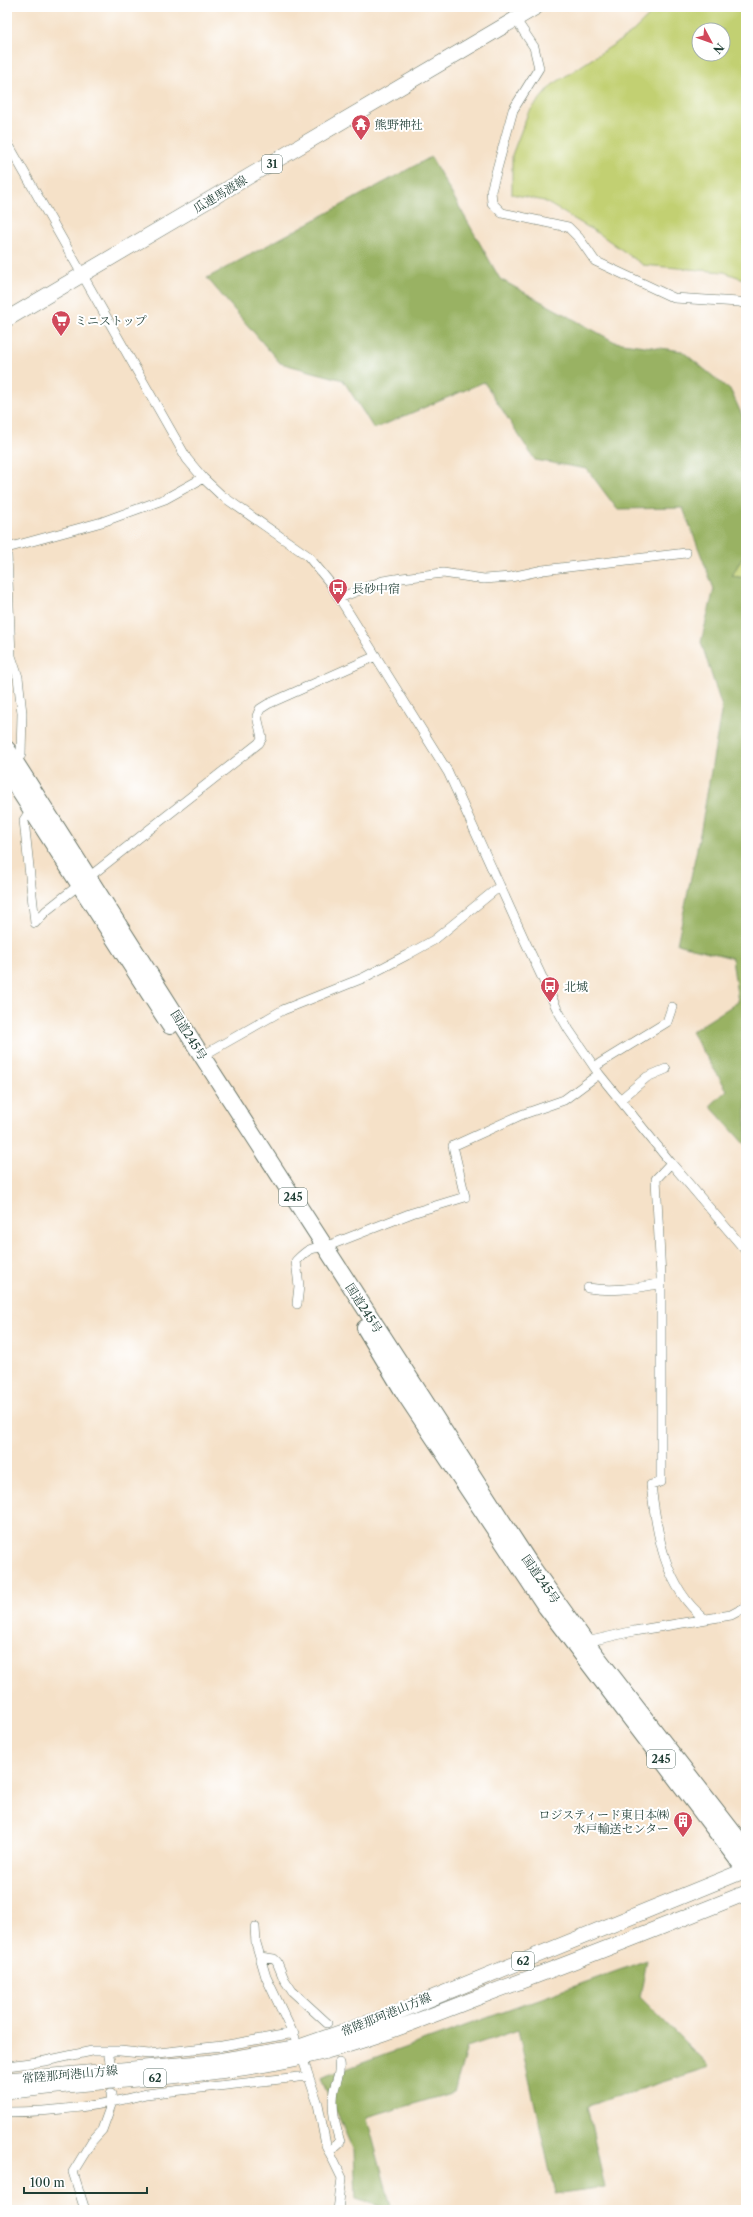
<svg xmlns="http://www.w3.org/2000/svg" width="753" height="2217" font-family="'Libre Caslon Text','Noto Serif JP',serif">
<style>
.green{fill:#c2d072;stroke:#708653;fill-rule:evenodd}
.forest{fill:#99b264;stroke:#5c784c}
.lines{fill:none;stroke-linecap:round;stroke-linejoin:round}
.minor-casing{stroke:#6a7668;stroke-width:10}
.primary-casing{stroke:#6a7668;stroke-width:16}
.trunk-casing{stroke:#6a7668;stroke-width:18}
.minor{stroke:#fff;stroke-width:9}
.primary{stroke:#fff;stroke-width:15}
.trunk{stroke:#fff;stroke-width:16}
.labels{text-anchor:middle;dominant-baseline:central;stroke-width:4;stroke-linejoin:round;paint-order:stroke}
.shield{fill:#fff;stroke:#627771;stroke-width:1}
.shield-label{font-size:11px;font-weight:bold;fill:#1f3d34}
.poi-label{font-size:12px;fill:#1f3d34;stroke:#fff;text-anchor:start}
.street-label{font-size:12px;fill:#1f3d34;stroke:#fff}
</style>
<rect width="100%" height="100%" fill="#fff"/>
<filter id="ink" filterUnits="userSpaceOnUse"><feTurbulence type="fractalNoise" baseFrequency=".025" numOctaves="2"/><feDisplacementMap in="SourceGraphic" scale="8" xChannelSelector="R" yChannelSelector="G"/><feConvolveMatrix kernelMatrix="1 2 1 2 8 2 1 2 1" color-interpolation-filters="sRGB"/></filter>
<filter id="wash" filterUnits="userSpaceOnUse"><feTurbulence type="fractalNoise" baseFrequency=".012" numOctaves="4" result="noise"/><feDisplacementMap in="SourceGraphic" scale="16" xChannelSelector="R" yChannelSelector="G"/><feGaussianBlur stdDeviation="0.9" result="paint"/><feColorMatrix in="noise" values="0 0 0 0 0 0 0 0 0 0 0 0 0 0 0 0 0 1.4 0 .05"/><feComposite in="paint" operator="in"/></filter>
<g filter="url(#wash)">
<rect width="100%" height="100%" fill="#f5e1c8"/>
<path class="green" d="M658 7H746V280L724 272 643 265 601 235 544 201 512 194V155L528 113 552 85 630 34ZM699 30H723V54H699Z
M746 550V578L732 576Z"/>
<path class="forest" d="M431 157 500 279 615 342 682 351 731 391 746 424V550L732 576 746 578V1146L710 1106 727 1090 691 1032 738 1002 732 958 677 944 701 829 722 707 701 642 714 589 683 508 617 509 587 469 535 460 484 382 374 429 343 380 280 363 207 278Z
M647 1960 640 1997 710 2067 587 2106 605 2187 555 2194 518 2030 467 2047 454 2092 367 2118 392 2210 356 2199 354 2151 321 2078Z"/>
</g>
<g filter="url(#ink)">
<g class="lines">
<defs>
<path id="minor" d="M516 20 534 47 539 68 513 110 491 191 492 203 502 213 568 227 579 238 595 261 674 298 739 302 746 304
M7 142 187 459 203 478 221 495 308 556 330 583 448 772 524 939 557 1009 569 1030 599 1074 671 1163 746 1251
M7 548 102 522 165 499 203 478
M7 555 11 656 18 677 22 713 21 755 15 761
M339 598 383 581 402 578 443 573 484 579 511 577 543 570 686 553
M30 811 24 820 35 923
M35 923 46 911 259 743 262 738 257 716 260 709 268 704 376 656
M202 1056 283 1010 363 978 407 955 434 940 500 886
M594 1067 667 1022 672 1007
M620 1100 647 1077 666 1069
M671 1163 656 1179 661 1277V1482L651 1485C657 1533 664 1587 705 1619
M588 1288C613 1292 636 1289 661 1283
M297 1304 299 1286 296 1261C306 1251 310 1247 325 1247L412 1213 465 1197 453 1146 521 1115 564 1100 599 1074
M582 1643 634 1631 731 1615 746 1607
M255 1927 256 1943 266 1977 295 2038
M260 1957 274 1959 277 1962 284 1979 292 1991 327 2023
M108 2051 110 2062
M302 2057 318 2104 326 2145 342 2178 338 2210
M7 2066 45 2061 92 2051H120L149 2054 222 2046 294 2033
M7 2112C54 2112 101 2106 146 2094L308 2076
M329 2152 340 2142C335 2126 331 2108 334 2090 336 2080 341 2074 339 2063
M85 2210 73 2172 92 2141 102 2130 112 2102 111 2094"/>
<path id="primary" d="M7 319 536 7
M7 2080 212 2062 299 2047 388 2016 746 1870
M7 2092C107 2078 208 2079 307 2056 366 2042 422 2019 479 1997 568 1964 657 1929 746 1893"/>
<path id="trunk" d="M7 749 202 1056 530 1564 585 1641 746 1849
M7 772 170 1026
M365 1328 404 1393 546 1607 746 1871"/>
</defs>
<use href="#minor" class="minor-casing"/>
<use href="#primary" class="primary-casing"/>
<use href="#trunk" class="trunk-casing"/>
<use href="#minor" class="minor"/>
<use href="#primary" class="primary"/>
<use href="#trunk" class="trunk"/>
</g>
</g>
<defs>
<symbol id="temple-pin" viewBox="-11 -11 22 30"><path d="M0 17L-7.5 6A9.5 9.5 0 1 1 7.5 6Z" fill="#d1495b" stroke="#fff"/><path d="M0-6L5-2H3V0L6.5 2.5H4V6H1.5V3h-3V6H-4V2.5H-6.5L-3 0V-2H-5Z" fill="#fff"/></symbol>
<symbol id="supermarket-pin" viewBox="-11 -11 22 30"><path d="M0 17L-7.5 6A9.5 9.5 0 1 1 7.5 6Z" fill="#d1495b" stroke="#fff"/><path d="M-6-5.5h2.5l.6 2H6L4.5 2H-2.5L-4.4-4H-6ZM-1.5 3.2a1.3 1.3 0 1 0 .1 0ZM3 3.2a1.3 1.3 0 1 0 .1 0Z" fill="#fff"/></symbol>
<symbol id="bus-pin" viewBox="-11 -11 22 30"><path d="M0 17L-7.5 6A9.5 9.5 0 1 1 7.5 6Z" fill="#d1495b" stroke="#fff"/><path d="M-5-6H5V4H4V6H2V4H-2V6H-4V4H-5ZM-3.5-4V0h7V-4ZM-3.5 1.2v1.5H-2V1.2ZM2 1.2v1.5H3.5V1.2Z" fill="#fff"/></symbol>
<symbol id="building-pin" viewBox="-11 -11 22 30"><path d="M0 17L-7.5 6A9.5 9.5 0 1 1 7.5 6Z" fill="#d1495b" stroke="#fff"/><path d="M-4-6H4V6H1V3H-1V6H-4ZM-2.5-4.3h1.7v1.8h-1.7ZM.8-4.3h1.7v1.8H.8ZM-2.5-1h1.7V.8h-1.7ZM.8-1h1.7V.8H.8Z" fill="#fff"/></symbol>
</defs>
<g fill-rule="evenodd">
<use href="#temple-pin" x="350" y="113" width="22" height="30"/>
<use href="#supermarket-pin" x="50" y="309" width="22" height="30"/>
<use href="#bus-pin" x="327" y="577" width="22" height="30"/>
<use href="#bus-pin" x="539" y="975" width="22" height="30"/>
<use href="#building-pin" x="672" y="1810" width="22" height="30"/>
</g>
<g class="labels">
<g class="shield">
<rect x="262" y="155" width="20" height="18" rx="3"/>
<rect x="279" y="1188" width="28" height="18" rx="3"/>
<rect x="647" y="1750" width="28" height="18" rx="3"/>
<rect x="512" y="1952" width="22" height="18" rx="3"/>
<rect x="144" y="2069" width="22" height="18" rx="3"/>
</g>
<g class="shield-label">
<text x="272" y="164">31</text>
<text x="293" y="1197">245</text>
<text x="661" y="1759">245</text>
<text x="523" y="1961">62</text>
<text x="155" y="2078">62</text>
</g>
<g class="poi-label">
<text x="375" y="124">熊野神社</text>
<text x="75" y="320">ミニストップ</text>
<text x="352" y="588">長砂中宿</text>
<text x="564" y="986">北城</text>
<text x="669" y="1814" text-anchor="end">ロジスティード東日本㈱<tspan x="669" dy="14">水戸輸送センター</tspan></text>
</g>
<g class="street-label">
<text transform="translate(220 194) rotate(-31)">瓜連馬渡線</text>
<text transform="translate(189 1035) rotate(58)">国道245号</text>
<text transform="translate(364 1308) rotate(57)">国道245号</text>
<text transform="translate(541 1579) rotate(55)">国道245号</text>
<text transform="translate(386 2014) rotate(-22)">常陸那珂港山方線</text>
<text transform="translate(70 2074) rotate(-5)">常陸那珂港山方線</text>
</g>
</g>
<rect width="753" height="2217" fill="none" stroke="#fff" stroke-width="24"/>
<g transform="translate(711 42) rotate(131)"><circle r="19" fill="#ffffff" stroke="#a5b1ae"/>
<path d="M0-3L7 15L0 10L-7 15Z" fill="#d1495b"/>
<text y="-6" font-size="11" font-weight="bold" text-anchor="middle" fill="#1f3d34">N</text>
</g>
<path d="M24 2187v6h123v-6" fill="none" stroke="#1f3d34" stroke-width="2"/>
<text x="30" y="2187" font-size="12" fill="#1f3d34" stroke="#ffffff" stroke-width="3" paint-order="stroke">100 m</text>
</svg>
